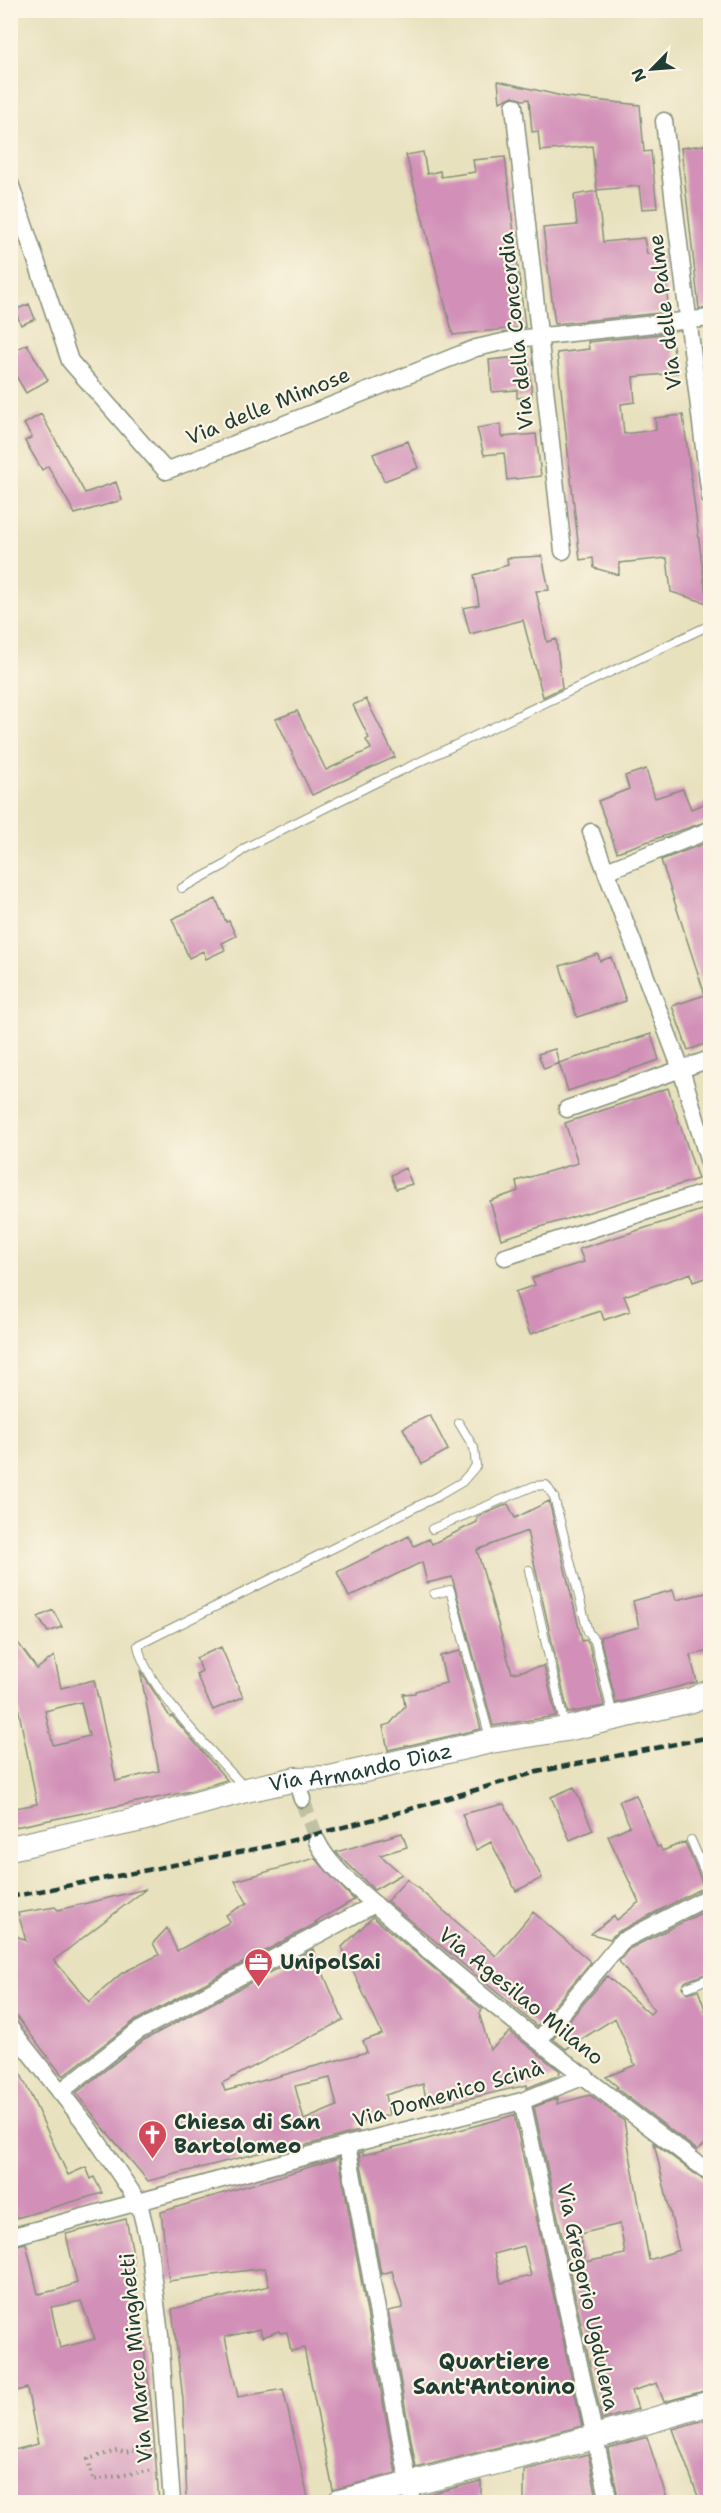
<svg xmlns="http://www.w3.org/2000/svg" width="721" height="2513" font-family="'Shantell Sans',sans-serif">
<style>
.building{fill:#d290b8;fill-rule:evenodd}
.lines{fill:none;stroke-linecap:round;stroke-linejoin:round}
.street-tunnel{stroke:#c0c0a2;stroke-width:16;stroke-dasharray:16 8;stroke-linecap:butt}
.lane-casing{stroke:#848f79;stroke-width:10}
.street-casing{stroke:#848f79;stroke-width:19}
.secondary-casing{stroke:#848f79;stroke-width:26}
.path{stroke:#848f79;stroke-width:4;stroke-dasharray:1.5 4.5;stroke-linecap:butt}
.lane{stroke:#fff;stroke-width:8}
.street{stroke:#fff;stroke-width:16}
.secondary{stroke:#fff;stroke-width:24}
.rail{stroke:#1f3d34;stroke-width:4.5;stroke-dasharray:9 4.5;stroke-linecap:butt}
.labels{text-anchor:middle;dominant-baseline:central;stroke-width:4.5;stroke-linejoin:round;paint-order:stroke}
.street-label{font-size:21px;fill:#1f3d34;stroke:#fcf5e5}
.poi-label{font-size:21px;font-weight:bold;fill:#1f3d34;stroke:#fcf5e5;text-anchor:start}
.neighbourhood-label{font-size:22px;font-weight:bold;fill:#1f3d34;stroke:#fcf5e5}
</style>
<rect width="100%" height="100%" fill="#fcf5e5"/>
<filter id="ink" filterUnits="userSpaceOnUse"><feTurbulence type="fractalNoise" baseFrequency=".0167" numOctaves="2"/><feDisplacementMap in="SourceGraphic" scale="12" xChannelSelector="R" yChannelSelector="G"/><feConvolveMatrix kernelMatrix="1 2 1 2 8 2 1 2 1" color-interpolation-filters="sRGB"/></filter>
<filter id="wash" filterUnits="userSpaceOnUse"><feTurbulence type="fractalNoise" baseFrequency=".008" numOctaves="4" result="noise"/><feDisplacementMap in="SourceGraphic" scale="24" xChannelSelector="R" yChannelSelector="G"/><feGaussianBlur stdDeviation="1.35" result="paint"/><feColorMatrix in="noise" values="0 0 0 0 0 0 0 0 0 0 0 0 0 0 0 0 0 1.4 0 .05"/><feComposite in="paint" operator="in"/></filter>
<g filter="url(#wash)">
<rect width="100%" height="100%" fill="#e8e1be"/>
<g id="blocks">
<path class="building" d="M498 81 566 97 640 105 644 152 651 151 657 208 642 209 639 186 597 190 592 146 540 151 538 131 532 132 529 99 523 100 513 96 500 102Z
M711 144V308L699 309 681 148Z
M423 152 427 174 440 171 441 177 475 172 473 160 505 157 525 327 453 335 406 155Z
M597 191 603 242 644 238 647 254 662 252 669 312 555 324 543 228 577 225 574 195Z
M29 304 35 319 21 325 15 310Z
M671 333 677 373 633 377 635 402 621 404 624 434 656 430 655 418 683 415 707 603 671 592 667 558 619 563V575L594 568 593 558 580 560 557 353 589 349 588 342Z
M27 344 48 380 26 393 10 366V353Z
M528 356 532 396 517 398V390L492 392 489 360Z
M41 414 85 493 116 482 122 500 75 514 48 466 42 470 25 441 32 437 24 424Z
M501 424 502 437 536 434 541 476 507 480 504 453 484 455 477 428Z
M408 441 418 468 384 481 373 454Z
M542 556 549 590 536 591 547 642 556 639 562 688 543 697 523 620 470 634 463 608 479 605 474 575 508 565 507 558Z
M366 699 395 757 312 795 276 719 297 711 326 770 371 749 366 740 369 738 353 705Z
M646 769 655 798 683 789 691 809 711 801V820L617 852 598 801 629 789 625 776Z
M711 841V1042L688 1050 672 1006 705 995 661 860Z
M216 899 226 922 229 921 236 936 222 943 225 950 206 959 203 951 189 958 172 919Z
M598 954 600 961 611 957 626 1001 577 1017 560 966Z
M651 1034 659 1060 568 1091 559 1063Z
M555 1049 559 1063 544 1069 538 1054Z
M668 1088 698 1179 501 1239 490 1201 518 1191 516 1181 578 1163 565 1123Z
M405 1168 412 1184 396 1189 391 1175Z
M711 1207V1276L693 1282 691 1273 624 1296 630 1311 604 1320 601 1311 530 1334 515 1292 535 1285 532 1278 584 1262 579 1249Z
M430 1415 448 1450 422 1464 403 1428Z
M549 1501 582 1641 586 1640 589 1644 604 1706 568 1713 527 1531 477 1550 512 1673 544 1666 556 1716 493 1726 452 1577 427 1583 422 1562 349 1597 337 1572 409 1536 414 1546 429 1539 432 1544 477 1522V1517L508 1504 515 1518Z
M673 1590 676 1600 706 1593 711 1610V1651L690 1655 697 1682 616 1703 600 1637 639 1627 633 1601Z
M53 1610 62 1627 48 1632 38 1617Z
M10 1632 37 1669 54 1656 61 1688 94 1680 116 1781 159 1771 140 1670 170 1717 172 1716 227 1780 186 1792 10 1828V1809L37 1804 14 1686 10 1688ZM81 1702 89 1736 53 1745 45 1711Z
M221 1647 243 1697 213 1710 196 1674 202 1671 196 1658Z
M460 1651 481 1729 388 1750 383 1726 390 1724 405 1706 403 1694 415 1693V1691L446 1683 440 1656Z
M574 1787 593 1830 570 1840 551 1797Z
M636 1795 657 1847 660 1846 662 1851 685 1842 704 1887 617 1932 610 1939 591 1934 614 1916 617 1920 639 1902 608 1836 630 1826 619 1801Z
M504 1804 542 1878 516 1891 491 1842 476 1850 462 1814Z
M402 1833 407 1847 380 1855 402 1874 374 1890 336 1852Z
M711 1848V1869L703 1851Z
M315 1858 354 1900 315 1922 317 1923 133 2022 63 2076 10 2008V1932L26 1941 18 1913 55 1907 58 1910 146 1889 54 1960 89 2002 122 1973 159 1955 153 1943 167 1928 177 1951 230 1922 226 1915 247 1903 235 1881Z
M407 1879 496 1956 533 1912 591 1962 537 2026 387 1901Z
M711 1908V1972L686 1981 682 1987 687 1993 698 1990 711 2026V2140L697 2150 616 2088 618 2087 606 2077 635 2065 615 2018 566 2049 553 2039 607 1976 650 2014 654 2010 619 1961 629 1949Z
M373 1917 482 2009 479 2013 490 2050 510 2032 560 2071 559 2075 527 2088V2085L428 2108 423 2084 385 2095 389 2115 357 2123 359 2131 284 2151 283 2147 148 2181 105 2130 76 2093 144 2040 313 1949 343 2020 222 2083 225 2091 367 2052 363 2041 382 2034 342 1947ZM330 2078 337 2106 304 2120 295 2086Z
M10 2051 68 2175 86 2167 91 2179 94 2177 102 2193 10 2220Z
M590 2095 624 2121 649 2260 679 2250 654 2143 711 2186V2389L664 2402 657 2383 632 2391 638 2409 602 2420 534 2107 558 2098 557 2104ZM620 2224 625 2254 585 2262 580 2234Z
M514 2115 582 2426 416 2468 388 2311 403 2308 392 2271 381 2274 359 2153 363 2152V2155L420 2141ZM524 2246 531 2276 501 2283 494 2254Z
M339 2158 396 2473 333 2490 304 2348 291 2351 287 2332 281 2333 280 2331 262 2337 260 2329 225 2337 238 2397 283 2389 308 2498 294 2502H187L183 2399 172 2309 269 2286 265 2268 169 2281 161 2212Z
M126 2219 132 2248 139 2327 141 2326 151 2402 159 2502H10V2451L38 2444 27 2388 10 2393V2247L26 2243 38 2294 57 2290 77 2283 66 2234ZM81 2301 95 2339 60 2348 51 2307Z
M711 2418V2502H700L673 2429Z
M647 2437 668 2502H619L608 2448Z
M588 2454 598 2502H524V2470Z
M481 2481V2502H422V2496Z"/>
</g>
</g>
<g filter="url(#ink)">
<use href="#blocks" fill-opacity="0" stroke="#848f79" stroke-width="1.5"/>
<g class="lines">
<path class="street-tunnel" d="M302 1799 317 1841"/>
<defs>
<path id="lane" d="M182 888 225 865 245 848 375 783 710 625
M432 1529 534 1486 546 1485 554 1497 588 1632 595 1641 613 1716
M529 1570 565 1727
M434 1594 450 1590 490 1738
M244 1787C215 1754 145 1687 138 1645L438 1496 462 1482 476 1466 474 1448 459 1423
M691 1840 710 1884
M688 1987 710 1978"/>
<path id="street" d="M514 106 563 551
M664 121 710 497
M10 183 70 361 166 471 476 348 516 339 710 318
M591 832 681 1069 710 1166
M606 871 710 830
M567 1109 710 1059
M505 1257 710 1191
M296 1779 302 1799
M317 1841C330 1870 374 1903 399 1925 499 2013 605 2093 710 2173
M10 2028 88 2127 139 2203 148 2240 160 2335 172 2502
M539 2040 622 1941 710 1896
M60 2092 138 2031 375 1904
M522 2101 609 2502
M347 2145 412 2502
M10 2237 347 2145 522 2101 585 2076"/>
<g id="secondary">
<path id="s1" d="M10 1848 142 1819 246 1790 296 1779 330 1778 491 1741 566 1729 692 1700 710 1692"/>
<path d="M340 2502 595 2437 710 2403"/>
</g>
</defs>
<use href="#lane" class="lane-casing"/>
<use href="#street" class="street-casing"/>
<use href="#secondary" class="secondary-casing"/>
<path class="path" d="M152 2448 123 2452 119 2450 88 2459 93 2480 154 2470"/>
<use href="#lane" class="lane"/>
<use href="#street" class="street"/>
<use href="#secondary" class="secondary"/>
<path class="rail" d="M10 1897 270 1846 390 1815 537 1772 710 1737"/>
</g>
</g>
<defs>
<symbol id="office-pin" viewBox="-11 -11 22 30"><path d="M0 17L-7.5 6A9.5 9.5 0 1 1 7.5 6Z" fill="#d1495b" stroke="#fcf5e5"/><path d="M-6-3h4V-5.5h4V-3h4V5H-6ZM-1-4.5V-3h2v-1.5ZM-6 0V1H6V0Z" fill="#fff"/></symbol>
<symbol id="church-pin" viewBox="-11 -11 22 30"><path d="M0 17L-7.5 6A9.5 9.5 0 1 1 7.5 6Z" fill="#d1495b" stroke="#fcf5e5"/><path d="M-1.2-6h2.4v3.5h3.3v2.4h-3.3V6h-2.4V-.1h-3.3v-2.4h3.3Z" fill="#fff"/></symbol>
</defs>
<g fill-rule="evenodd">
<use href="#office-pin" x="242" y="1946" width="33" height="45"/>
<use href="#church-pin" x="136" y="2118" width="33" height="45"/>
</g>
<g class="labels">
<g class="street-label">
<text transform="translate(665 312) rotate(-97)">Via delle Palme</text>
<text transform="translate(516 331) rotate(-96)">Via della Concordia</text>
<text transform="translate(268 406) rotate(-22)">Via delle Mimose</text>
<text stroke="none"><textPath href="#s1" startOffset="360">Via Armando Diaz</textPath></text>
<text transform="translate(521 1996) rotate(39)">Via Agesilao Milano</text>
<text transform="translate(448 2094) rotate(-16)">Via Domenico Scinà</text>
<text transform="translate(588 2297) rotate(78)">Via Gregorio Ugdulena</text>
<text transform="translate(136 2358) rotate(-95)">Via Marco Minghetti</text>
</g>
<g class="poi-label">
<text x="280" y="1962">UnipolSai</text>
<text x="174" y="2122">Chiesa di San<tspan x="174" dy="24">Bartolomeo</tspan></text>
</g>
<g class="neighbourhood-label">
<text x="494" y="2361">Quartiere<tspan x="494" dy="25">Sant'Antonino</tspan></text>
</g>
</g>
<rect width="721" height="2513" fill="none" stroke="#fcf5e5" stroke-width="36"/>
<g transform="translate(652 69) rotate(245)" stroke="#fcf5e5" stroke-width="4.5" paint-order="stroke">
<path d="M0-4.5L10 22L0 15L-10 22Z" fill="#1f3d34"/>
<text y="-9" font-size="16" font-weight="bold" text-anchor="middle" fill="#1f3d34">N</text>
</g>
</svg>
